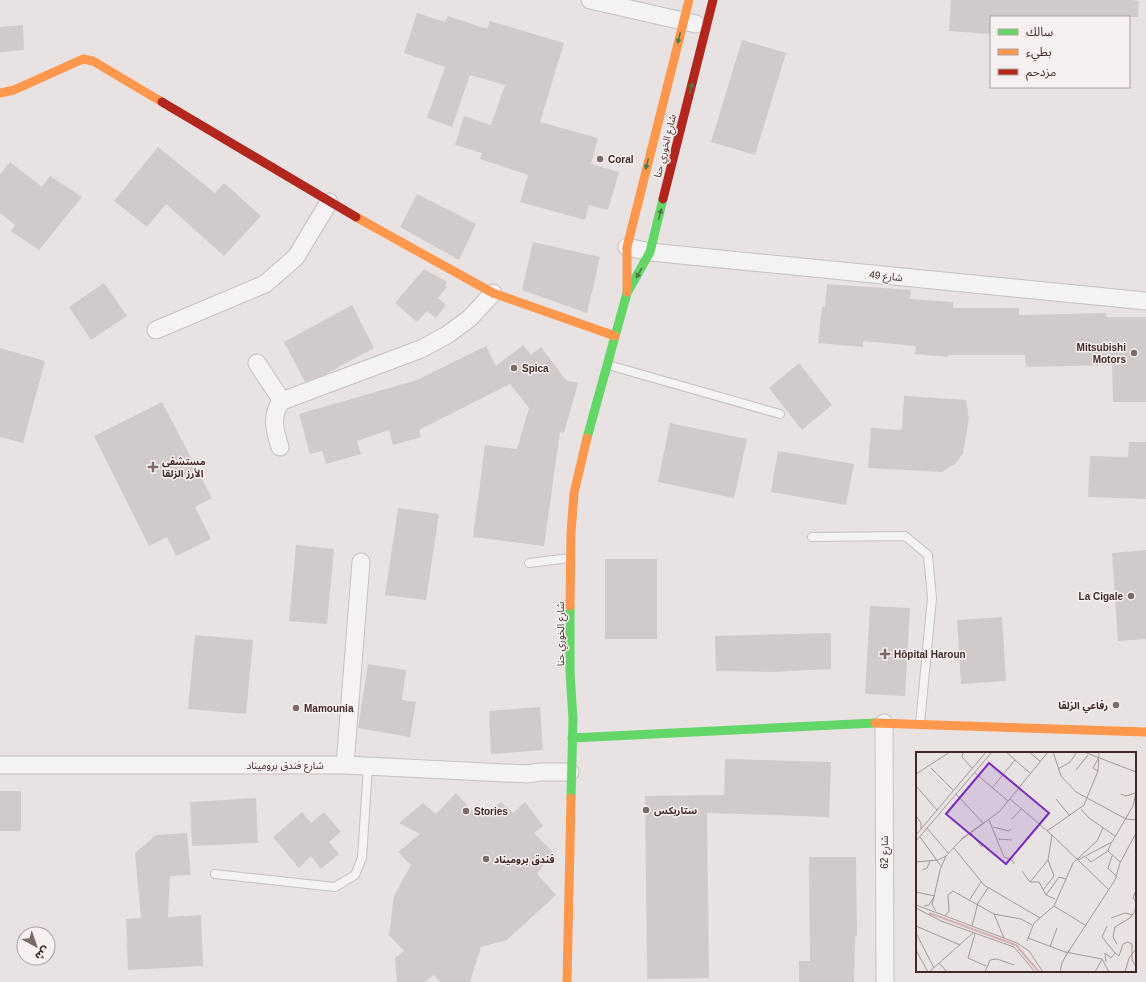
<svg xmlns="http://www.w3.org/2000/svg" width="1146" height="982" font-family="Arial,'Noto Sans Arabic',sans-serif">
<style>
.building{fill:#d0cbca}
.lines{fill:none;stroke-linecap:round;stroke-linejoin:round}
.lane-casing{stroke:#c6c0c0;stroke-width:10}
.street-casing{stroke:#c6c0c0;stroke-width:19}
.lane{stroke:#f4f2f2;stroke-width:8}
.street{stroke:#f4f2f2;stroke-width:17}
.fast{stroke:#63d668;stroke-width:9}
.slow{stroke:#ff974d;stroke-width:9}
.jam{stroke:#b3261e;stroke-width:9}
.oneway{fill:#517745}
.poi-dot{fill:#7c6a69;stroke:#f7f0f0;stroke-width:1.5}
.labels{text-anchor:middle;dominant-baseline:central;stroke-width:3;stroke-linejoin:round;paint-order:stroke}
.street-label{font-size:10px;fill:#422928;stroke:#f7f0f0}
.poi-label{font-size:10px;font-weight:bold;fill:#422928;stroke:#f7f0f0;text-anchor:start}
.inset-river{fill:none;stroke:#d4afb1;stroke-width:2}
.inset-road{fill:none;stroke:#a69898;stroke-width:1}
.view{fill:#7b2cbf;fill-opacity:0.15;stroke:#7b2cbf;stroke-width:2}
.inset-edge{fill:none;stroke:#422928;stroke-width:2}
</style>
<rect width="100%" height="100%" fill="#e8e2e2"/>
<path class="building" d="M951 0H1131L1139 1 1138 17H991V34L949 31Z
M417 13 445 22 448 16 487 29 490 21 564 43 540 122 598 138 591 164 619 172 608 210 589 205 585 220 520 202 528 175 480 159 482 153 455 145 464 116 491 125 505 85 470 75 452 127 427 118 445 67 404 53Z
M23 25 24 50 0 52V27Z
M742 40 786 53 755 155 711 142Z
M158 147 215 193 224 183 261 216 224 256 166 204 147 227 114 201Z
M10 162 42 187 50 176 82 197 39 250 11 231 15 225 0 213V175Z
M417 194 476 224 459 260 400 227Z
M533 242 600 257 587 313 522 290Z
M424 269 447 282 445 286 447 287 438 298 446 305 436 318 427 311 417 322 395 303Z
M104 283 127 316 91 340 69 307Z
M827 284 911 290 910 299 953 302V308H1019V315L1106 313V317H1146V402H1113L1112 365 1026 367 1025 355H948V357L915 354 916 346 863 341V347L818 343 822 307H825Z
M352 305 374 348 324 375 305 382 284 342Z
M523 345 531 355 541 347 566 380 578 383 564 433 560 432 544 546 473 537 485 445 517 449 529 408 510 384 419 430 421 437 393 445 389 430 357 441 361 454 326 464 322 451 310 454 299 414 417 380 486 346 496 366Z
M0 348 45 361 23 443 0 437Z
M799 363 832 405 802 430 769 388Z
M904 396 966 400 969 418 963 453 956 463 942 472 868 468 871 428 902 430Z
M162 402 212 498 195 507 211 539 176 556 167 537 149 546 94 436Z
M670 423 747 439 734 498 658 482Z
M1129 442H1146V499L1088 497 1090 456 1128 457Z
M778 451 854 464 846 505 771 492Z
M398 508 439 514 426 600 385 595Z
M296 545 334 549 327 624 289 621Z
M1146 550V639L1118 641 1112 553Z
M605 559H657V639H605Z
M870 606 910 608 905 696 865 694Z
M1002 617 1006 681 961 684 957 620Z
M831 633V669L771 672 716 671 715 636Z
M195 635 253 640 246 714 188 709Z
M368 664 406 670 402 700 416 702 410 737 358 728Z
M540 707 543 750 491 754 489 711Z
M725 759 831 762 829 817 707 813 709 978 647 979 645 796 724 795Z
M0 791H21V831H0Z
M456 793 478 817 501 802 513 813 525 802 543 826 534 833 553 852 537 874 556 895 507 940 481 947 470 982H440L434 975 425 982H397L395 958 404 951 389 935 394 896 411 865 398 852 420 834 399 823 423 803 436 814Z
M256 798 258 843 192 846 190 802Z
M302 812 311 823 324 812 341 832 329 842 339 854 321 869 311 856 299 868 273 837Z
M187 833 191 875 170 876 168 917 201 915 203 966 128 970 126 919 141 918 135 853 156 835Z
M809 857H856L857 936H855L854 982H799V961H810Z"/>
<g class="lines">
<defs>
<path id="lane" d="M608 365 780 414
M812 537 905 536 928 555 932 598 920 723
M529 563 570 558
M215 874 335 887 355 875 362 858 368 766"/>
<path id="street" d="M590 0 696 24
M627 247 650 252 1146 301
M156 330 265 284 296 257 329 202
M257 363 282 401
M280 447C275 432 270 414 282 401L421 349 447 335 470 318 493 293
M884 723 885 982
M0 765H345L527 774 540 772H570
M345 765 361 562"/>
</defs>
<use href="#lane" class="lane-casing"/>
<use href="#street" class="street-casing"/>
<use href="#lane" class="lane"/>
<use href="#street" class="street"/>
<path class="fast" d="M587 438 627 293 650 252 663 199
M570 606V672L573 719 571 798
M572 738 875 723"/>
<path class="slow" d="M0 93 14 90 83 59 93 61 162 102
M356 217 493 293 615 336
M627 292V247L689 0
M570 606 571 533 574 493 587 438
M875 723 1146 732
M567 982 571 798"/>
<path class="jam" d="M162 102 356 217
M663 199 713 0"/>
</g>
<defs><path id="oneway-solid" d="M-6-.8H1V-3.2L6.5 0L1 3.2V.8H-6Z"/></defs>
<g class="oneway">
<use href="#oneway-solid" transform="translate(679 38) rotate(104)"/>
<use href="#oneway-solid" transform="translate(691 88) rotate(-76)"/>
<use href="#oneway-solid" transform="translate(647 164) rotate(104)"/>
<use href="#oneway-solid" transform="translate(660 214) rotate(-76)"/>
<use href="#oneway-solid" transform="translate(639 273) rotate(120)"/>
</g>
<g class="poi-dot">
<circle cx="600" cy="159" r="4"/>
<circle cx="1134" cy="353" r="4"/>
<circle cx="514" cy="368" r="4"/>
<path d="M151 461h4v4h4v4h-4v4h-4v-4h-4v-4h4z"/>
<circle cx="1131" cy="596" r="4"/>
<path d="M883 648h4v4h4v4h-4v4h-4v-4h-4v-4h4z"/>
<circle cx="1116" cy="705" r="4"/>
<circle cx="296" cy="708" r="4"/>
<circle cx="646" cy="810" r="4"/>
<circle cx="466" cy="811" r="4"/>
<circle cx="486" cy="859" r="4"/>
</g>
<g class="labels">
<g class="street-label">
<text transform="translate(665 146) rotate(-76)">شارع الخوري حنا</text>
<text transform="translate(886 276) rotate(6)">شارع 49</text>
<text transform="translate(560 634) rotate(-90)">شارع الخوري حنا</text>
<text x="285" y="765">شارع فندق بروميناد</text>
<text transform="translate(884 852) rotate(-90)">شارع 62</text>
</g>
<g class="poi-label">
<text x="608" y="159">Coral</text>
<text x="1126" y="347" text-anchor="end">Mitsubishi<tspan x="1126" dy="12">Motors</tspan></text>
<text x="522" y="368">Spica</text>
<text x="162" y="461">مستشفى<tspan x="162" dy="12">الأرز الزلقا</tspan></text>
<text x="1123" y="596" text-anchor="end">La Cigale</text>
<text x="894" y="654">Hôpital Haroun</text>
<text x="1108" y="705" text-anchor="end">رفاعي الزلقا</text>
<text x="304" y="708">Mamounia</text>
<text x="654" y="810">ستاربكس</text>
<text x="474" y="811">Stories</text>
<text x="494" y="859">فندق بروميناد</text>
</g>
</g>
<g transform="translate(916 752)">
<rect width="220" height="220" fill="#e8e2e2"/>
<path class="inset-river" d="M13 161 100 193 123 220"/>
<path class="inset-road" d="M47 0 46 5 56 16M90 0 115 22M113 0 125 10M137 0 145 24 160 40 210 67 220 68M168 0 220 20M15 16 37 38M142 17 154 10 161 0M160 18 172 3M182 19 177 16 182 7M59 21 92 49M0 22 34 0M0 34 21 58M76 36 99 8M40 42 67 71M205 42 210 44 220 41M94 47 136 83 192 137M140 47 154 64M165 57 173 66 199 84M0 64 5 71V77M96 67 105 57M73 68 88 105 96 108 98 112M77 75 93 79 95 77M11 76 32 101M131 79 168 53 182 19 183 0M55 81 66 95M0 83 70 0M4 85 25 114M45 87 69 70M82 87 96 88M0 89 76 0M195 91 192 99 204 110M38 96 68 133 124 166M196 104 192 116 200 124M170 105 175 110 192 99M162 108 196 90 217 54 220 41M0 110 22 108 30 104 45 88 84 59 132 0M6 118 11 116 14 109M24 118 30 104M106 119 114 130H123L130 143 139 147M114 130 132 108M127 138 138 124 132 108 136 83M220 138 217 146 220 150M0 140 19 144M130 143 143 125 150 127M54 147 65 130M0 153 101 191 113 199 127 220M8 154 13 153 18 145M138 154 169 173M0 156 25 169 98 195 119 220M20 159 16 153 24 118M78 162 88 186M29 164 33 159 32 143 37 139 78 162 105 167 116 173M195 166 209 161 217 163M0 174 44 193M56 174 62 151 72 136M191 174 186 185 199 201M0 181 18 216M59 182 52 206 70 214M112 186 149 200M111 189 118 171 138 154 157 111 181 89 187 76M201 192 197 185 199 175 214 166 219 159 220 150M134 195 141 176M0 198 12 220M149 200 186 207 193 220M149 205 199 128 204 111 220 81M190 210 189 201 195 206 199 201 203 204 207 192 212 190 216 192V208L220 215M23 211 31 220M13 220 57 181M69 220 74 208 81 207 98 213M144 220 146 211 153 198M179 220 186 207M209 220 213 206 220 197"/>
<path class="view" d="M73 11 133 61 90 112 30 62Z"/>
<rect width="220" height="220" class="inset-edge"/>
</g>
<rect x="990" y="16" width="140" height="72" fill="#f7f0f0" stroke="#afa0a0"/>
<rect x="998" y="29" width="20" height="6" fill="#63d668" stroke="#afa0a0"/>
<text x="1026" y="36" font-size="12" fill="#422928">سالك</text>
<rect x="998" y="49" width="20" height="6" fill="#ff974d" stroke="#afa0a0"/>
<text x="1026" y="56" font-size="12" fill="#422928">بطيء</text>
<rect x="998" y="69" width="20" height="6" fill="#b3261e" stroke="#afa0a0"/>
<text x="1026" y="76" font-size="12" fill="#422928">مزدحم</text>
<g transform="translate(36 946) rotate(140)"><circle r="19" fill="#f7f0f0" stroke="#afa0a0"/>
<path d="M0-3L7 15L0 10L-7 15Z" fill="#7c6a69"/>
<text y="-6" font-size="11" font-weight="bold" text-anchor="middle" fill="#422928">ش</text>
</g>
</svg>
